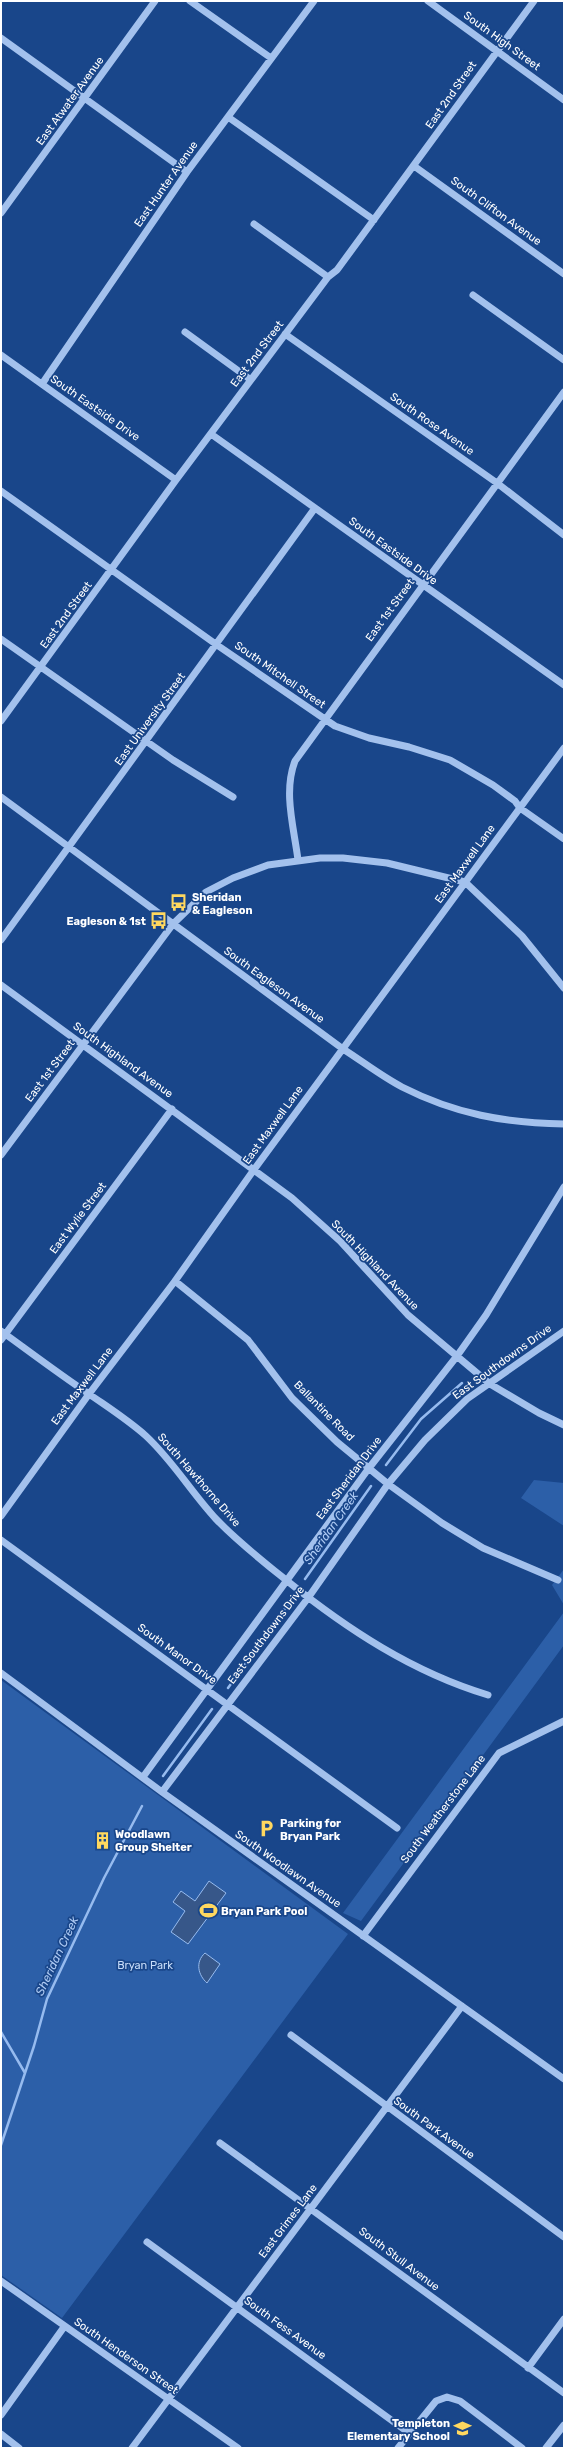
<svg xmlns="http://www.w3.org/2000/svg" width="565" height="2449" font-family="Rubik,sans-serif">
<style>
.green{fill:#2c5fa8}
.water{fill:#375789;stroke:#96bbef}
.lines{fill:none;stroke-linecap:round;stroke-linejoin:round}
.stream{stroke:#96bbef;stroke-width:2.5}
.minor{stroke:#a3c1ed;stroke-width:7}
.labels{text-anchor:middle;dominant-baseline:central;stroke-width:3.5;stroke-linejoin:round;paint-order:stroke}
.street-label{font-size:11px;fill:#fff;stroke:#19468a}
.poi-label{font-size:11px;font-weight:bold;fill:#fff;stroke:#19468a;text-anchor:start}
.park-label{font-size:11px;fill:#c8ddfa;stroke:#19468a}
.water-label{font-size:12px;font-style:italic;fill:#afcbf4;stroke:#19468a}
</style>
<rect width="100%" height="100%" fill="#19468a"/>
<path class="green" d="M534 1480 564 1483V1526L521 1498Z
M564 1569V1605L552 1585Z
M564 1612V1645L361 1921 343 1913Z
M1 1680 348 1934 62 2318 1 2275Z"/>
<path class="water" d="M209 1881 226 1893 188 1944 171 1932 185 1911 173 1902 181 1891 195 1901Z
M205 1953 220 1964 207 1983C198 1975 195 1962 205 1953Z"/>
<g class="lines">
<path class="stream" d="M386 1465 421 1419 462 1383
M305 1579 371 1486
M228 1688 292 1599
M163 1776 212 1709
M1 2032 25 2073
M1 2145 34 2046 47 1999 104 1878 142 1806"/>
<path class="minor" d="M190 1 271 58
M428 1 564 100
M1 38 187 172
M228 117 374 220
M414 166 564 274
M1 213 155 1
M254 224 328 277
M473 295 564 360
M185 332 251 380
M285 334 497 483 564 535
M1 355 176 480
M42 384 187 172 314 1
M211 434 564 685
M1 491 217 645 335 726 369 738 409 747 450 760 493 785 515 801 520 808 564 839
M1 639 173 760 233 797
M1 721 176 480 328 277 337 270 534 1
M1 797 343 1049C362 1061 381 1076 402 1087 455 1114 505 1123 564 1124
M298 860C294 828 283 792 295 761L564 392
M1 940 315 508
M1 985 292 1198 340 1241 408 1315 490 1384 539 1413 564 1425
M1 1155 173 924 206 892 233 878 268 865 320 858H343L387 863 465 882 522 936 564 988
M175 1281 248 1340 292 1398 337 1442 388 1484 442 1523 483 1548 558 1580
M1 1331C30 1352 59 1374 89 1394 109 1408 128 1420 146 1436 173 1461 191 1492 216 1519 237 1541 261 1560 286 1580 347 1629 412 1672 488 1695
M1 1340 172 1109
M1 1516 89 1394 175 1281 253 1171 564 748
M1 1540 397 1828
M1 1673 162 1792 564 2079
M143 1777 369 1468 457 1356 486 1315 564 1187
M162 1792 308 1598 388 1484 425 1440 467 1399 564 1331
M363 1936 499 1753 564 1721
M291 2035 564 2237
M220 2143 564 2393
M147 2242 409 2433
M1 2281 238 2448
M528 2368 564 2319
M1 2415 64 2327
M1 2434 19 2448
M132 2448 462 2006
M398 2448 436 2401 447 2397 460 2401 522 2448
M546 2448 564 2425"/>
</g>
<defs>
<symbol id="bus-bare" viewBox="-9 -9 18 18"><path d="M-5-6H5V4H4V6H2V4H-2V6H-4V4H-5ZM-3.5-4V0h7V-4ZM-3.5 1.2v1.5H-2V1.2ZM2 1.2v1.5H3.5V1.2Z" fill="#ffd85f" stroke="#19468a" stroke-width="2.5" paint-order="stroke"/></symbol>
<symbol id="parking-bare" viewBox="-9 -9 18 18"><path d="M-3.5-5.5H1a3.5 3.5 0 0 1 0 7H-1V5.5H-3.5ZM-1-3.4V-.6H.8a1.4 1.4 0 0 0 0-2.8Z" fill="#ffd85f" stroke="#19468a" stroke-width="2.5" paint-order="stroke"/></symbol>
<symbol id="building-bare" viewBox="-9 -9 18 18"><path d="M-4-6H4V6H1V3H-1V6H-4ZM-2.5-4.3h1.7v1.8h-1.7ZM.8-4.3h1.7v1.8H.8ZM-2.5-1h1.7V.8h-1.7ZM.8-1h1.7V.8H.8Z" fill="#ffd85f" stroke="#19468a" stroke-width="2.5" paint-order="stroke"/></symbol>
<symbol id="stadium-bare" viewBox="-9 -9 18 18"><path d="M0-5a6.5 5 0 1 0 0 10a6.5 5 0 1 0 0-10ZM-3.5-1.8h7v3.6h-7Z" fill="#ffd85f" stroke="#19468a" stroke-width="2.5" paint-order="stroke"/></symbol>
<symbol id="school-bare" viewBox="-9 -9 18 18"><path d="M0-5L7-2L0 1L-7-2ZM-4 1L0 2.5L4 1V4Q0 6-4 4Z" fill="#ffd85f" stroke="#19468a" stroke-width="2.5" paint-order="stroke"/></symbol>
</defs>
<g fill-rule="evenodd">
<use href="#bus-bare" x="166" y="890" width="25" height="25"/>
<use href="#bus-bare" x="146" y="908" width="25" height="25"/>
<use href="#parking-bare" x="254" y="1816" width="25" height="25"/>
<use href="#building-bare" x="90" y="1828" width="25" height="25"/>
<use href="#stadium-bare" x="196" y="1898" width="25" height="25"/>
<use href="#school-bare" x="450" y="2416" width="25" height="25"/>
</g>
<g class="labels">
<g class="street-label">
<text transform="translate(502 41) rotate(36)">South High Street</text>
<text transform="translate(451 95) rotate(-55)">East 2nd Street</text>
<text transform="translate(70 101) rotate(-54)">East Atwater Avenue</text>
<text transform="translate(166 184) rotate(-55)">East Hunter Avenue</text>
<text transform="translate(496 211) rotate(36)">South Clifton Avenue</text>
<text transform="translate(257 354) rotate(-53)">East 2nd Street</text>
<text transform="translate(95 408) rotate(35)">South Eastside Drive</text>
<text transform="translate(432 424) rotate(35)">South Rose Avenue</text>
<text transform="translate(393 551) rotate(36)">South Eastside Drive</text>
<text transform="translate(390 610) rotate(-54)">East 1st Street</text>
<text transform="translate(66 615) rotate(-54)">East 2nd Street</text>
<text transform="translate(280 675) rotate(35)">South Mitchell Street</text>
<text transform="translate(150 719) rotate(-54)">East University Street</text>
<text transform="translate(465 864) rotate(-54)">East Maxwell Lane</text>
<text transform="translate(274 985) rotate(36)">South Eagleson Avenue</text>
<text transform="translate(123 1060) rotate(36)">South Highland Avenue</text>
<text transform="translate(50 1071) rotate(-53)">East 1st Street</text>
<text transform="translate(273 1125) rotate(-54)">East Maxwell Lane</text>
<text transform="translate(78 1218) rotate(-53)">East Wylie Street</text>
<text transform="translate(375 1265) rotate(46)">South Highland Avenue</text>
<text transform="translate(502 1362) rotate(-36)">East Southdowns Drive</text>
<text transform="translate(82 1386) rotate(-53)">East Maxwell Lane</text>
<text transform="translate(324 1411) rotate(45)">Ballantine Road</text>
<text transform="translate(349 1478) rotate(-53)">East Sheridan Drive</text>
<text transform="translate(199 1480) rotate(49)">South Hawthorne Drive</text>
<text transform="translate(266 1635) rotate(-53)">East Southdowns Drive</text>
<text transform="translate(177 1654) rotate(36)">South Manor Drive</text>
<text transform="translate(443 1809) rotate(-53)">South Weatherstone Lane</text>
<text transform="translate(288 1869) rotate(35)">South Woodlawn Avenue</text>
<text transform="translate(434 2128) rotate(36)">South Park Avenue</text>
<text transform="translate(288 2221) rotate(-53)">East Grimes Lane</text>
<text transform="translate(399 2259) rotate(37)">South Stull Avenue</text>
<text transform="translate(285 2328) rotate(36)">South Fess Avenue</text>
<text transform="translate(126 2356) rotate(35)">South Henderson Street</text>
</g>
<g class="poi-label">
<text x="192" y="897">Sheridan<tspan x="192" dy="13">&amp; Eagleson</tspan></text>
<text x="146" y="921" text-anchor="end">Eagleson &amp; 1st</text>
<text x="280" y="1823">Parking for<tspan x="280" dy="13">Bryan Park</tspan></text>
<text x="115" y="1834">Woodlawn<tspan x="115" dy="13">Group Shelter</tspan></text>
<text x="221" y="1911">Bryan Park Pool</text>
<text x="450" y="2423" text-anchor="end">Templeton<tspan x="450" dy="13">Elementary School</tspan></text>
</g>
<g class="park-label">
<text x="145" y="1965">Bryan Park</text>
</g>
<g class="water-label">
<text transform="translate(331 1528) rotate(-55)">Sheridan Creek</text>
<text transform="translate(57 1956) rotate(-65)">Sheridan Creek</text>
</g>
</g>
<rect width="565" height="2449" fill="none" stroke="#ffffff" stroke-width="4"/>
</svg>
